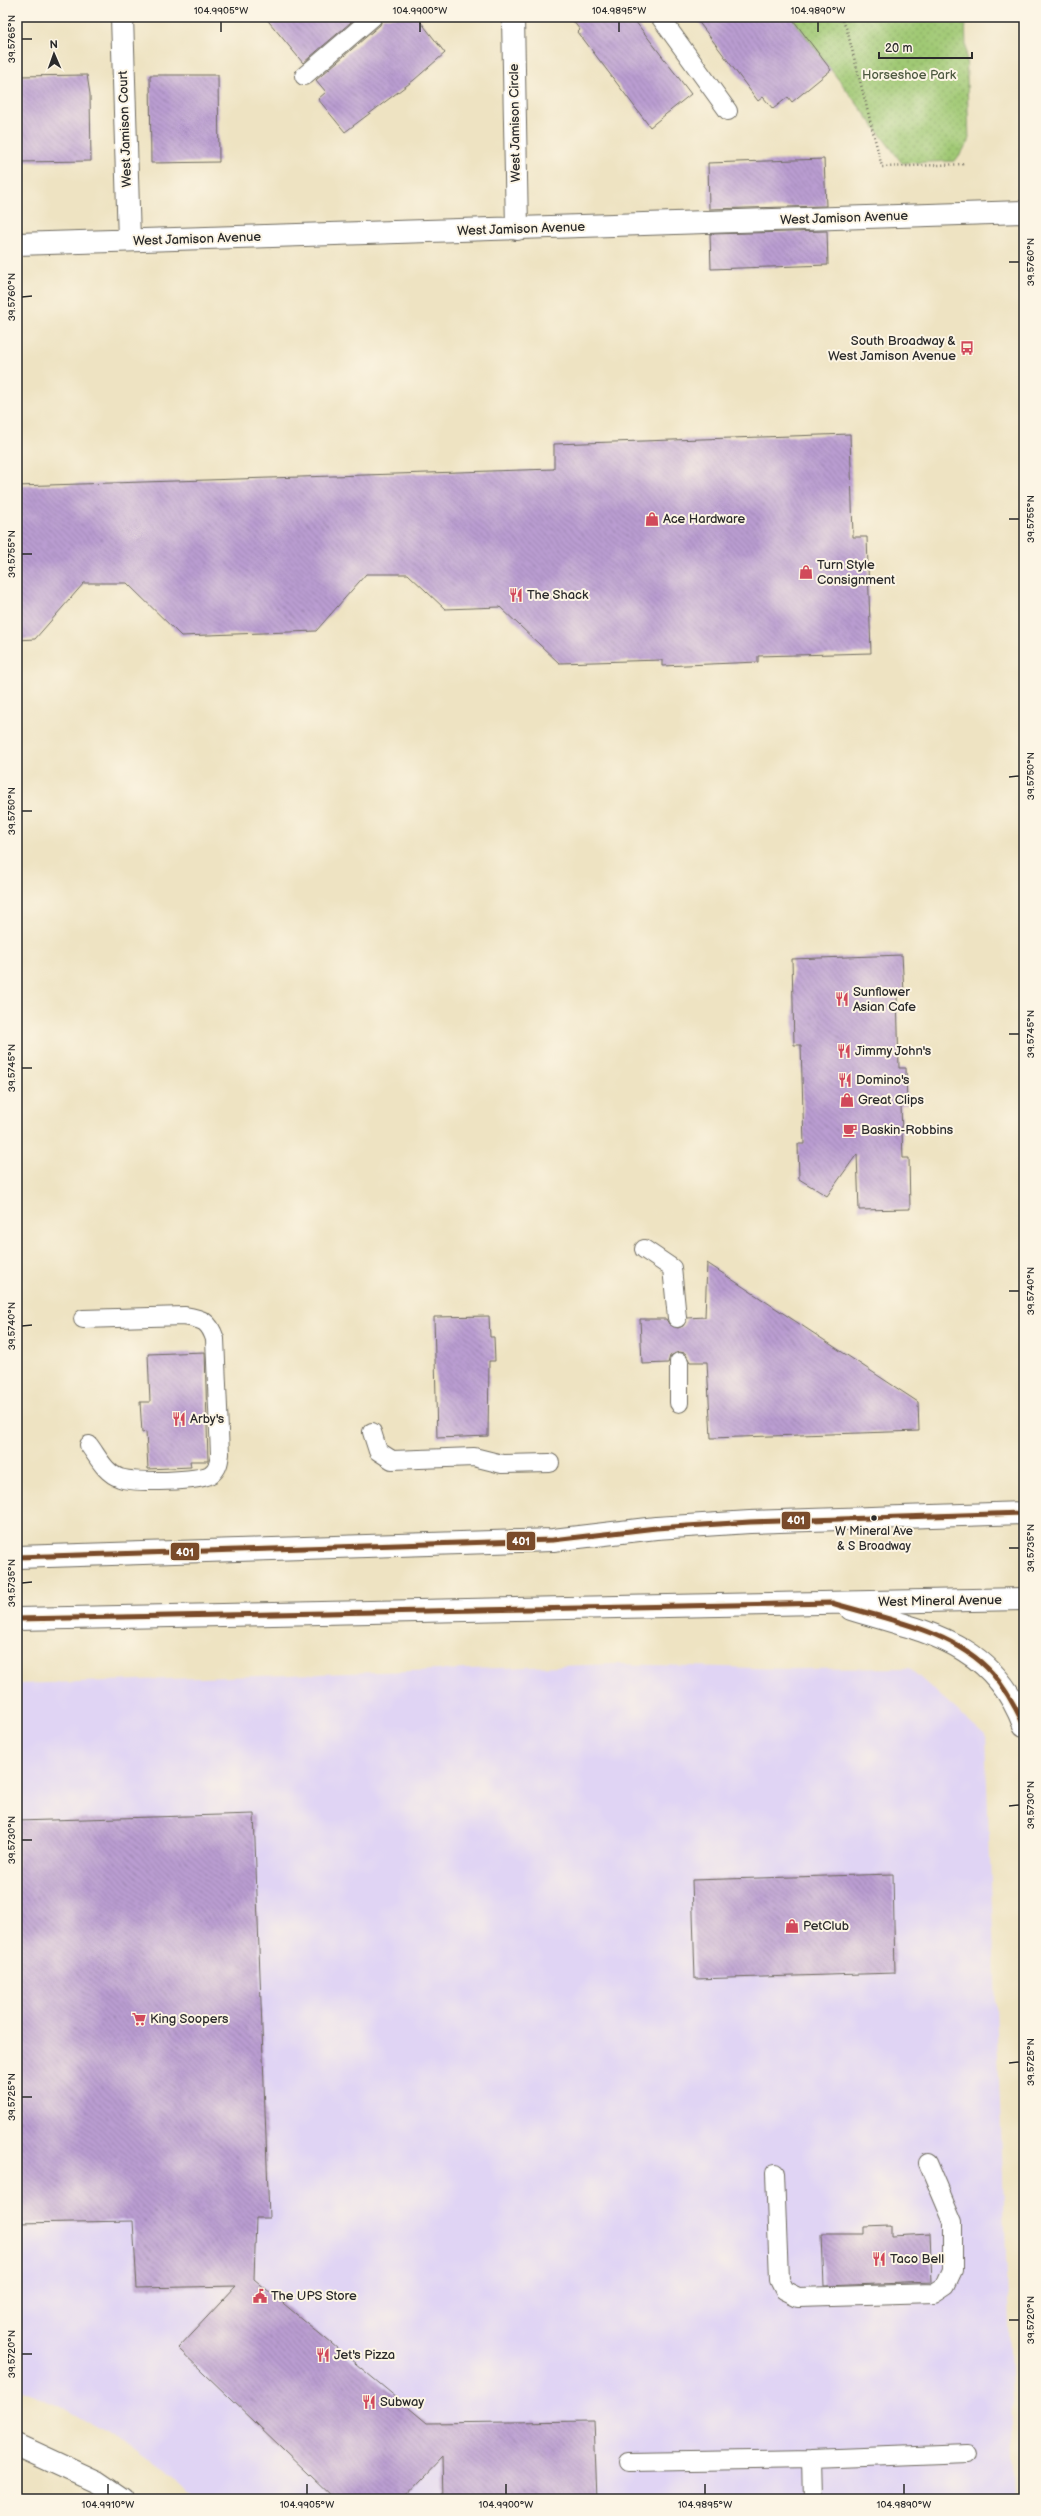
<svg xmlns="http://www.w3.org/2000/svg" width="1041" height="2516" font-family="'Balsamiq Sans',sans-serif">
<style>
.built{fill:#e0d4f4}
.park{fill:url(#park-dots);stroke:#667a50}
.building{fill:url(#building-back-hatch)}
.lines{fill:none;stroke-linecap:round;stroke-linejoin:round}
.service-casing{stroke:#6f6b60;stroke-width:20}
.minor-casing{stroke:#6f6b60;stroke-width:24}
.secondary-casing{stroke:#6f6b60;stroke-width:24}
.path{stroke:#6f6b60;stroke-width:2.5;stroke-dasharray:1 3;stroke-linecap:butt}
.service{stroke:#fff;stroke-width:18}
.minor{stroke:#fff;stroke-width:22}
.secondary{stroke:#fff;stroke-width:22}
.bus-1-casing{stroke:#fcf5e5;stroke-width:8}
.bus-1{stroke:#7a4b2a;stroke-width:5}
.ticks{fill:none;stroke:#2b2b2b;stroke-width:1.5}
.bus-dot{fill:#2b2b2b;stroke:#fcf5e5;stroke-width:1.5}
.labels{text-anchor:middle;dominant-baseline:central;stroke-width:4;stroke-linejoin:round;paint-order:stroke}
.bus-label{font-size:12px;fill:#2b2b2b;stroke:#fcf5e5}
.park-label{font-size:13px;fill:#4e5a41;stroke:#fcf5e5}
.street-label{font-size:13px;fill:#2b2b2b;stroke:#fcf5e5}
.poi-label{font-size:13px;fill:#2b2b2b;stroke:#fcf5e5;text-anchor:start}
.line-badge{stroke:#fcf5e5;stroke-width:1.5}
.badge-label{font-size:11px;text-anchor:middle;font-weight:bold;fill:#fff}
.neatline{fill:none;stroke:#2b2b2b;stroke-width:1.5}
.ticks-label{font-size:10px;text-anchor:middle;fill:#2b2b2b}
</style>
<defs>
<pattern id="park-dots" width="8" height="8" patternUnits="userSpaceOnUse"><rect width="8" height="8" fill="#a0c975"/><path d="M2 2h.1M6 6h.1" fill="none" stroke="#83a360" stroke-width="1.8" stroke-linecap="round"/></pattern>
<pattern id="building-back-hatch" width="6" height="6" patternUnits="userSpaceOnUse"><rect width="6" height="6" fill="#ba9dd1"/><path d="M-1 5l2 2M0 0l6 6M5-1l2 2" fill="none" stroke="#9780aa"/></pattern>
</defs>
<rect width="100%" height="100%" fill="#fcf5e5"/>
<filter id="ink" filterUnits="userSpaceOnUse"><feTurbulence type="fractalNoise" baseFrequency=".025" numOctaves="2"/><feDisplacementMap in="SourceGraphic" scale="8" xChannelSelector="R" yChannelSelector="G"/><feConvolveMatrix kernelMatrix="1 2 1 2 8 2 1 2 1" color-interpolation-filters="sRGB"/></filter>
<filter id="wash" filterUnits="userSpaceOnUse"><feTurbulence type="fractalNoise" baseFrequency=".012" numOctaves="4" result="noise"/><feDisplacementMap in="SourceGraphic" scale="16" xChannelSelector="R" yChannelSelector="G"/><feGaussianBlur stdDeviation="0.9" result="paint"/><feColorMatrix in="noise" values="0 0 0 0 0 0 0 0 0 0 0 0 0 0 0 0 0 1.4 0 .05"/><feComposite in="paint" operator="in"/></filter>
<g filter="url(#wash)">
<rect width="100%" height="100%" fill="#eee3c2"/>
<path class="built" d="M617 1664 792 1669 909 1668 985 1735 1016 2499H193L162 2470 125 2443 63 2408 17 2388V1684Z"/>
<path class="park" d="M791 17H965L969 142 955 161 902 163Z"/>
<g id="blocks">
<path class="building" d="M265 17H357L303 63Z
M383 17H417L445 53 414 80 345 132 318 99 326 92 316 80 380 25Z
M570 17H632L691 94 650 127 578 32 580 30Z
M695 17H791L831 70 792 102 788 97 773 109 763 97 758 101Z
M87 75 90 94 91 161 17 162V76Z
M150 75H218L219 162 151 163Z
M824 159 826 206 709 209 708 163Z
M827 231 828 265 711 269 710 234Z
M850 434 853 537H867L871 653 758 656V662L662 666V660L559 663 500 607 445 609 408 574H366L316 631 181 636 127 583H84L35 639 17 640V486L554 469V444Z
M902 955 904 993H897L899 1068H906L907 1105 901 1106 903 1158H909L910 1209 859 1210 857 1154 827 1196 799 1179 798 1144H804L801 1045H794L792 959Z
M707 1263 918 1402 919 1431 711 1438 707 1362H690L685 1353 679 1352 670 1356 668 1363 642 1364 640 1319H666L669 1324 678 1328 683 1326 687 1318 705 1317Z
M489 1316 490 1337H494L495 1361H489L488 1436 437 1438 434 1317Z
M205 1352 208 1461H190L191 1467 148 1469 146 1432 142 1433 140 1402H150L148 1354Z
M254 1814 269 2218H256L254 2279 427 2423 594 2421 597 2499H443L442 2458 403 2499H335L178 2348 236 2286 137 2288 133 2221 17 2223V1821Z
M893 1874 895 1973 695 1979 692 1880Z
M891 2226V2236L930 2234 932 2282 824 2286 822 2234H863V2227Z"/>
</g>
</g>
<g filter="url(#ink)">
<use href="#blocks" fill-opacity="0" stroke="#6f6b60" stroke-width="1"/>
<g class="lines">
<defs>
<path id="service" d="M660 17 728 111
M304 76 373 17
M644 1249 672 1268 677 1318
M83 1319 184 1316C203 1319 209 1321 215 1339L220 1454C219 1462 218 1469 211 1474 201 1482 133 1483 120 1478 105 1473 98 1457 89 1445
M679 1403V1362
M372 1432 378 1451 392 1460 474 1457 502 1464 550 1463
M775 2173 779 2280 784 2290 798 2297 934 2293 946 2285 953 2270V2222L928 2163
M811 2459 968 2453
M629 2462 811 2459 812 2499"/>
<path id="minor" d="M122 17 129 240
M513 17 517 229
M17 244 1024 212
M17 2445 97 2482 122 2499"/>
<path id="secondary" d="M17 1557 553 1540 656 1528 750 1522 1024 1513
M851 1609C926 1632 993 1642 1024 1725
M17 1619 1024 1599"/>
</defs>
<use href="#service" class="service-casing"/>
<use href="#minor" class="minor-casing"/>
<use href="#secondary" class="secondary-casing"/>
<path class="path" d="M841 17 847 30 882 167 966 164"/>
<use href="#service" class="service"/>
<use href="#minor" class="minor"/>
<use href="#secondary" class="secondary"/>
<defs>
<path id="bus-1" d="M17 1557 553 1540 656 1528 750 1522 1024 1513
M17 1619 832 1603C885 1619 954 1630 992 1673 1006 1689 1015 1706 1024 1725"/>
</defs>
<use href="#bus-1" class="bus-1-casing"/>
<use href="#bus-1" class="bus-1"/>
</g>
</g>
<path class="ticks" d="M221 22V32M420 22V32M619 22V32M818 22V32M22 39H32M1009 262H1019M22 297 32 296M1009 519H1019M22 554H32M1009 777 1019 776M22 811H32M1009 1034H1019M22 1068H32M1009 1291H1019M22 1326 32 1325M1009 1548H1019M22 1583 32 1582M1009 1806 1019 1805M22 1840H32M1009 2063 1019 2062M22 2097H32M1009 2320H1019M22 2354H32M108 2484V2494M307 2484V2494M506 2484V2494M705 2484V2494M904 2484V2494"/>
<defs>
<symbol id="bus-bare" viewBox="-9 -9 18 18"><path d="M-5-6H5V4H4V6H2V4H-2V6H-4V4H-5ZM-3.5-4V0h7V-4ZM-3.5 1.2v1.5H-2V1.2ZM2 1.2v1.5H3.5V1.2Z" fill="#d1495b" stroke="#fcf5e5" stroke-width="2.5" paint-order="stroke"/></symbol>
<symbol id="shop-bare" viewBox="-9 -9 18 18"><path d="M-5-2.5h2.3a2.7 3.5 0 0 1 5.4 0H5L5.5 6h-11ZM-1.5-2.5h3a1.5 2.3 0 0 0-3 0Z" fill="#d1495b" stroke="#fcf5e5" stroke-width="2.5" paint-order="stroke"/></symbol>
<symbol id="restaurant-bare" viewBox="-9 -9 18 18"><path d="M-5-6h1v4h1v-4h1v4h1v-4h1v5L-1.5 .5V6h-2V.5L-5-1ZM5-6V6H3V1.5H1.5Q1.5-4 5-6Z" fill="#d1495b" stroke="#fcf5e5" stroke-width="2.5" paint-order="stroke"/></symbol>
<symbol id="cafe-bare" viewBox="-9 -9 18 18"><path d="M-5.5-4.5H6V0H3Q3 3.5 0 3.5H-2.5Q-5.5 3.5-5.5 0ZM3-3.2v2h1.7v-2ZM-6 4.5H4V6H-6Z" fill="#d1495b" stroke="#fcf5e5" stroke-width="2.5" paint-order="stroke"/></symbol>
<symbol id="supermarket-bare" viewBox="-9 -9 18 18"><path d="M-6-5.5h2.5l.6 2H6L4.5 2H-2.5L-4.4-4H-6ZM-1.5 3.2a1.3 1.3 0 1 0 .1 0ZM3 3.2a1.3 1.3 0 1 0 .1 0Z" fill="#d1495b" stroke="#fcf5e5" stroke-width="2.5" paint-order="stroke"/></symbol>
<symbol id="civic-bare" viewBox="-9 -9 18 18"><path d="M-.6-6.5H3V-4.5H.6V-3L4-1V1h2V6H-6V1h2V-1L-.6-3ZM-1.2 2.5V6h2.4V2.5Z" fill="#d1495b" stroke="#fcf5e5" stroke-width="2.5" paint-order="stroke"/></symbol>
</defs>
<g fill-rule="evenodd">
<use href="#bus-bare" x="957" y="338" width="20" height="20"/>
<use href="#shop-bare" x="642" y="509" width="20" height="20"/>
<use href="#shop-bare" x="796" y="562" width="20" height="20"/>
<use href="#restaurant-bare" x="506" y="585" width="20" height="20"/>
<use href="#restaurant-bare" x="832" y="989" width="20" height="20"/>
<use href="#restaurant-bare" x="834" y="1041" width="20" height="20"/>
<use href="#restaurant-bare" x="835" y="1070" width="20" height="20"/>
<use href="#shop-bare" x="837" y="1090" width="20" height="20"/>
<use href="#cafe-bare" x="840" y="1120" width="20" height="20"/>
<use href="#restaurant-bare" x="169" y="1409" width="20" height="20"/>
<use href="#shop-bare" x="782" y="1916" width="20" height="20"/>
<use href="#supermarket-bare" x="129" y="2009" width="20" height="20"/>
<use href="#restaurant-bare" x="869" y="2249" width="20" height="20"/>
<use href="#civic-bare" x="250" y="2286" width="20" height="20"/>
<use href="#restaurant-bare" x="313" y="2345" width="20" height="20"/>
<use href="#restaurant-bare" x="359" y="2392" width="20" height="20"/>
</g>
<circle class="bus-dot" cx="874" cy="1518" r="3.5"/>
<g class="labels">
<g class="bus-label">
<text x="874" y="1531">W Mineral Ave<tspan x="874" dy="15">&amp; S Broadway</tspan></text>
</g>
<g class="park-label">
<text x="909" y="75">Horseshoe Park</text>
</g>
<g class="street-label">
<text transform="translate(515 123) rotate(-91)">West Jamison Circle</text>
<text transform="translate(125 129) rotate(-92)">West Jamison Court</text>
<text transform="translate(844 218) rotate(-2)">West Jamison Avenue</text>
<text transform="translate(521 229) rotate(-2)">West Jamison Avenue</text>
<text transform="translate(197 239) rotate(-2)">West Jamison Avenue</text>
<text transform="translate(940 1601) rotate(-1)">West Mineral Avenue</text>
</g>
<g class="poi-label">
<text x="956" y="341" text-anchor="end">South Broadway &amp;<tspan x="956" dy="15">West Jamison Avenue</tspan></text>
<text x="663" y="519">Ace Hardware</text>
<text x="817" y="565">Turn Style<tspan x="817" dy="15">Consignment</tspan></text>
<text x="527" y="595">The Shack</text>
<text x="853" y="992">Sunflower<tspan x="853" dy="15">Asian Cafe</tspan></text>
<text x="855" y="1051">Jimmy John's</text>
<text x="856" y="1080">Domino's</text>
<text x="858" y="1100">Great Clips</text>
<text x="861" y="1130">Baskin-Robbins</text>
<text x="190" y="1419">Arby's</text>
<text x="803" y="1926">PetClub</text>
<text x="150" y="2019">King Soopers</text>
<text x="890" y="2259">Taco Bell</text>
<text x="271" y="2296">The UPS Store</text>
<text x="334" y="2355">Jet's Pizza</text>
<text x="380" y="2402">Subway</text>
</g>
</g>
<g class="line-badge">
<rect x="781" y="1511" width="30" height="19" rx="4" fill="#7a4b2a"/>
<rect x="506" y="1531" width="30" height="20" rx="4" fill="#7a4b2a"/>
<rect x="170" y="1542" width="30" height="19" rx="4" fill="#7a4b2a"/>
</g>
<g class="badge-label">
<text x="796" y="1524">401</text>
<text x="521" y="1545">401</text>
<text x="185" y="1556">401</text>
</g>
<rect width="1041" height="2516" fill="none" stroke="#fcf5e5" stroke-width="44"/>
<g transform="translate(54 54) rotate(358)" stroke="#fcf5e5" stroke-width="3" paint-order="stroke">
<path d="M0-3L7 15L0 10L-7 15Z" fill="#2b2b2b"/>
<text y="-6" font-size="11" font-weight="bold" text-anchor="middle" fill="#2b2b2b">N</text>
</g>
<path d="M879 52v6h93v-6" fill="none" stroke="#2b2b2b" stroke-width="2"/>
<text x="885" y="52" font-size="12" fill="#2b2b2b" stroke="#fcf5e5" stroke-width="3" paint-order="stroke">20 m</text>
<rect x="22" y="22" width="997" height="2472" class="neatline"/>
<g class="ticks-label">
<text x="221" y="14">104.9905°W</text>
<text x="420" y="14">104.9900°W</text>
<text x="619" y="14">104.9895°W</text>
<text x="818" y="14">104.9890°W</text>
<text transform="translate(11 39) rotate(-90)" y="4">39.5765°N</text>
<text transform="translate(1030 262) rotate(-90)" y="4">39.5760°N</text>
<text transform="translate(11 297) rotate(-90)" y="4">39.5760°N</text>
<text transform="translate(1030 519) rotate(-90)" y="4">39.5755°N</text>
<text transform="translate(11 554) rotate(-90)" y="4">39.5755°N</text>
<text transform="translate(1030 776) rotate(-90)" y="4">39.5750°N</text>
<text transform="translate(11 811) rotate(-90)" y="4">39.5750°N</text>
<text transform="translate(1030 1034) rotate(-90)" y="4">39.5745°N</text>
<text transform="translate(11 1068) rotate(-90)" y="4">39.5745°N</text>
<text transform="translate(1030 1291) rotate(-90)" y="4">39.5740°N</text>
<text transform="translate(11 1326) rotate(-90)" y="4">39.5740°N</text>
<text transform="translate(1030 1548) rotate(-90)" y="4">39.5735°N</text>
<text transform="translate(11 1583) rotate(-90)" y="4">39.5735°N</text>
<text transform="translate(1030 1805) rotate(-90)" y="4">39.5730°N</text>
<text transform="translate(11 1840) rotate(-90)" y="4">39.5730°N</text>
<text transform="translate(1030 2062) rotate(-90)" y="4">39.5725°N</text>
<text transform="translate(11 2097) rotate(-90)" y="4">39.5725°N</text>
<text transform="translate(1030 2320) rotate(-90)" y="4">39.5720°N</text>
<text transform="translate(11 2354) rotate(-90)" y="4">39.5720°N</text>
<text x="108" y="2508">104.9910°W</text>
<text x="307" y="2508">104.9905°W</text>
<text x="506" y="2508">104.9900°W</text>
<text x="705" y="2508">104.9895°W</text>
<text x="904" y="2508">104.9890°W</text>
</g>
</svg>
